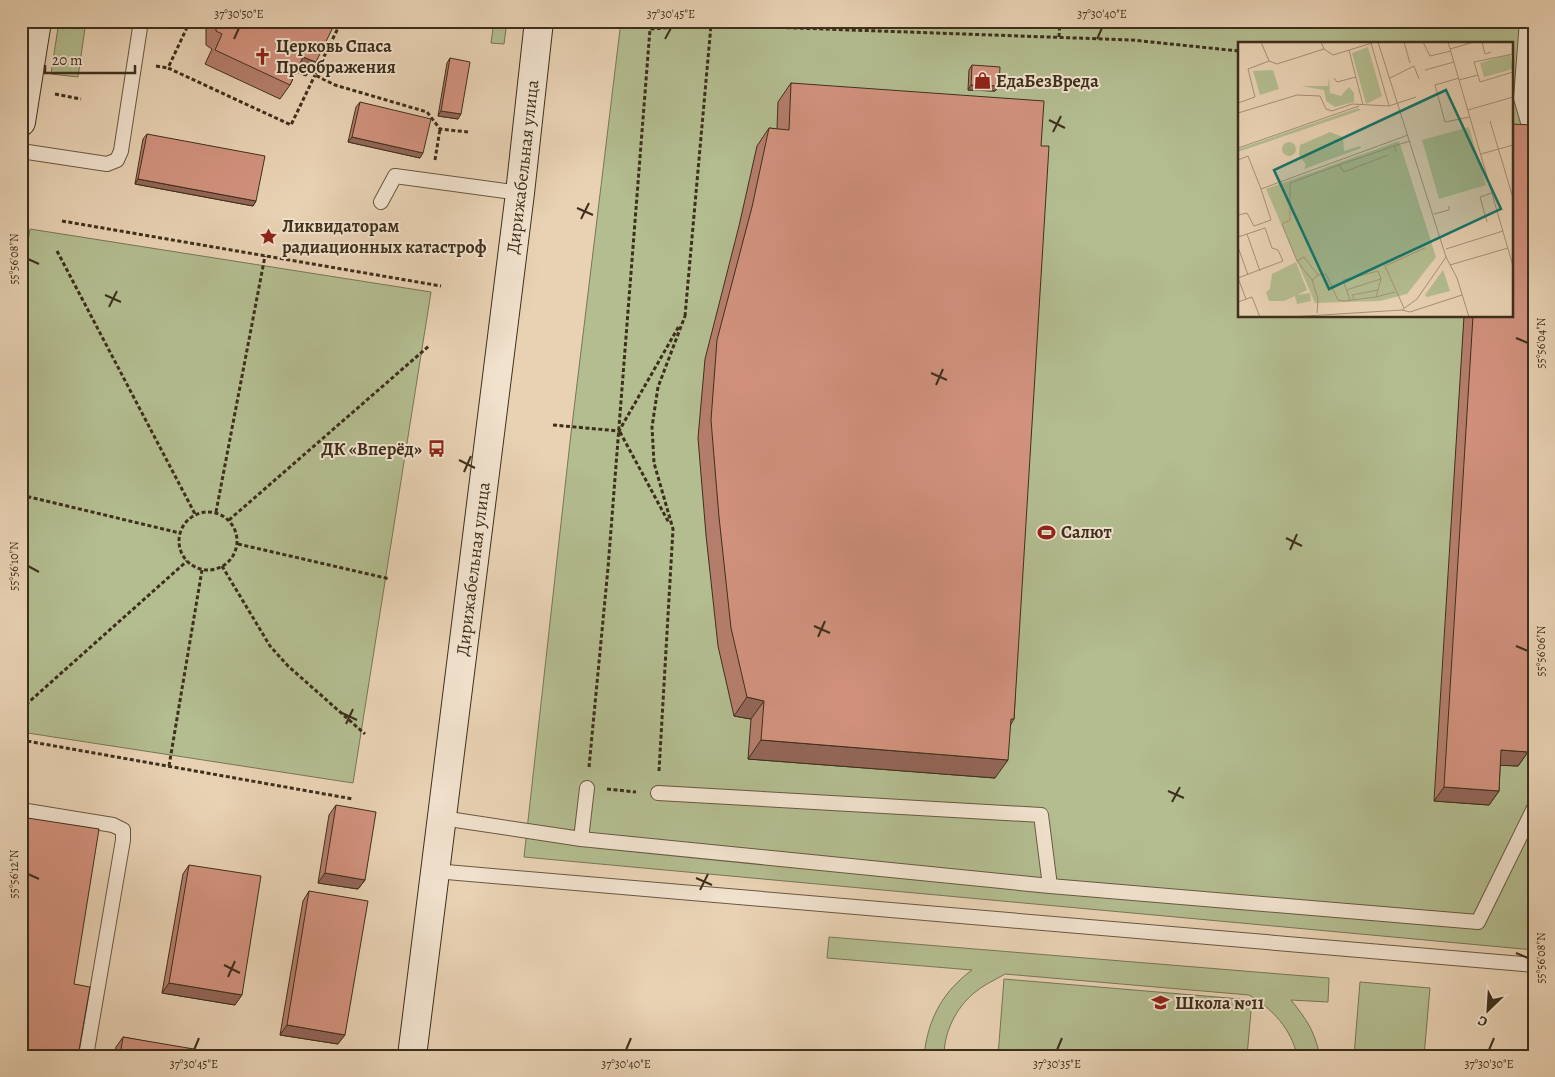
<svg xmlns="http://www.w3.org/2000/svg" width="1555" height="1077" font-family="Alegreya,serif">
<style>
.green{fill:#b3bd90;stroke:#787656;fill-rule:evenodd}
.lines{fill:none;stroke-linecap:round;stroke-linejoin:round}
.lane-casing{stroke:#695842;stroke-width:16}
.secondary-casing{stroke:#3e2f1c;stroke-width:30}
.path{stroke:#3e2f1c;stroke-width:3;stroke-dasharray:4 2.5;stroke-linecap:butt}
.lane{stroke:#f1e2ce;stroke-width:14}
.secondary{stroke:#f1e2ce;stroke-width:28}
.wall{fill:#b57e6c;stroke:#3e2f1c}
.shaded-wall{fill:#936658;stroke:#3e2f1c}
.building{fill:#d2927e;stroke:#3e2f1c}
.ticks{fill:none;stroke:#3e2f1c;stroke-width:2}
.labels{text-anchor:middle;dominant-baseline:central;stroke-width:4;stroke-linejoin:round;paint-order:stroke}
.poi-label{font-size:18px;font-weight:bold;fill:#3e2f1c;stroke:#f1e2ce;text-anchor:start}
.street-label{font-size:18px;fill:#3e2f1c;stroke:#f1e2ce}
.inset-road{fill:none;stroke:#a59177;stroke-width:1}
.view{fill:#0f766e;fill-opacity:0.15;stroke:#0f766e;stroke-width:2.5}
.inset-edge{fill:none;stroke:#3e2f1c;stroke-width:2.5}
.neatline{fill:none;stroke:#3e2f1c;stroke-width:2}
.ticks-label{font-size:12px;text-anchor:middle;fill:#3e2f1c}
</style>
<rect width="100%" height="100%" fill="#e9d2b4"/>
<filter id="stains"><feTurbulence type="fractalNoise" baseFrequency=".004" numOctaves="4"/><feColorMatrix values="0 0 0 0 .2 0 0 0 0 .09 0 0 0 0 .02 0 0 0 .5 -.17"/></filter>
<radialGradient id="worn" r=".72"><stop offset=".6" stop-color="#630" stop-opacity="0"/><stop offset="1" stop-color="#630" stop-opacity=".3"/></radialGradient>
<path class="green" d="M59 21H86L78 77 51 74Z
M494 21H507L504 44 491 43Z
M621 21H1534V950L524 857 570 442ZM1239 44H1511V316H1239Z
M30 229 431 292 353 783 21 732V283Z
M829 937 1329 978 1328 1002 1291 1000C1307 1020 1314 1030 1320 1056H1297C1292 1030 1272 1008 1249 995L1005 974C995 980 983 985 974 993 956 1008 944 1032 944 1056H924C927 1026 938 1000 960 980 964 976 968 973 972 970L827 958Z
M1004 979 1252 1000 1247 1056H998Z
M1360 982 1430 988 1424 1056H1354Z"/>
<g class="lines">
<defs>
<path id="lane" d="M1527 21 1521 98 1530 129 1534 130
M21 151 107 164 117 160 121 151 141 21
M381 202 395 176 520 193
M587 788 581 839 1050 886
M658 793 1041 815 1050 886 1478 922 1534 808
M21 810 113 825 123 830V840L86 1056
M442 818 581 839
M435 871 1534 965"/>
<g id="secondary">
<path d="M21 122 37 21"/>
<path id="s1" d="M412 1056 520 193 539 21"/>
</g>
</defs>
<use href="#lane" class="lane-casing"/>
<use href="#secondary" class="secondary-casing"/>
<path class="path" d="M190 21 168 68 291 125 315 75
M334 21 340 24 315 75 335 85 427 112 440 129 468 132
M1059 37 1060 21
M156 66 168 68
M55 94 81 99
M435 160 440 129
M62 221 441 286
M57 251 195 514
M685 316 711 25
M553 425 619 431 679 326
M620 432 669 523
M21 495 180 533
M179 541a29 29 0 1 1 58 0a29 29 0 1 1-58 0Z
M216 512 265 256
M229 520 430 345
M238 544 390 579
M222 566 270 646 288 666 365 734
M21 709 187 561
M21 740 353 799
M169 766 202 570
M589 767 608 568 650 29 711 25 1132 40 1239 51
M659 771 673 529 654 463 652 427 658 387 685 316
M607 789 636 792"/>
<use href="#lane" class="lane"/>
<use href="#secondary" class="secondary"/>
</g>
<path class="wall" d="M207 21H336L306 76 296 72 290 85 280 99 205 64 212 49 206 45V29Z
M450 58 458 119 438 116 447 63Z
M972 65 999 86 995 91 968 90 969 70Z
M791 83 1041 146 1014 719 1011 724 995 778 748 759 751 719 734 716 718 646 706 535 698 438 705 359 739 226 757 146 769 128 777 129 778 102Z
M360 102 420 158 348 142 356 107Z
M147 134 256 201 253 206 135 184 143 139Z
M1464 316H1511L1528 752 1518 766 1500 765 1499 791 1489 805 1434 801Z
M336 805 365 880 358 889 318 883 329 815Z
M189 865 235 1005 162 993 183 874Z
M309 891 338 1044 280 1035 303 901Z
M123 1037 223 1056H115L116 1047Z"/>
<path class="shaded-wall" d="M303 57 316 62 306 76 294 71Z
M971 85 999 86 995 91 968 90Z
M441 111 461 114 458 119 438 116Z
M352 137 423 153 420 158 348 142Z
M138 179 256 201 253 206 135 184Z
M747 697 764 701 751 719 734 716Z
M761 740 1008 760 995 778 748 759Z
M1501 750 1528 752 1518 766 1491 765Z
M1444 787 1499 791 1489 805 1434 801Z
M325 873 365 880 358 889 318 883Z
M169 983 242 995 235 1005 162 993Z
M287 1025 345 1035 338 1044 280 1035Z"/>
<path class="building" d="M216 21H336L316 62 303 57 290 85 215 50 222 34 216 31Z
M450 58 470 62 461 114 441 111Z
M972 65 1000 67 999 86 971 85Z
M791 83 1044 101 1041 146H1049L1014 719H1011L1008 760 761 740 764 701 747 697 731 628 719 517 711 420 717 340 752 207 769 128 789 130Z
M360 102 431 119 423 153 352 137Z
M1511 124 1534 125V737L1528 752 1501 750 1499 791 1444 787 1473 316H1511Z
M147 134 265 156 256 201 138 179Z
M336 805 376 812 365 880 325 873Z
M21 817 99 829 74 984 90 987 78 1056H21Z
M189 865 261 876 242 995 169 983Z
M309 891 368 901 345 1035 287 1025Z
M123 1037 223 1054V1056H120Z"/>
<path class="ticks" d="M234 39 239 28M665 39 671 28M1097 39 1102 28M1049 120 1065 128M1053 132 1061 116M577 208 593 215M581 219 589 203M28 259 39 264M105 295 121 302M109 307 117 291M1516 338 1528 343M931 373 947 380M936 385 943 369M459 460 475 468M464 472 471 456M1286 538 1302 546M1290 550 1297 534M28 566 39 572M814 626 830 633M818 637 825 621M1516 646 1528 651M342 713 357 720M346 724 353 709M1168 791 1184 798M1172 802 1180 787M28 874 39 879M696 878 712 885M700 890 708 874M1516 953 1528 958M224 965 240 973M228 977 235 961M194 1050 199 1038M626 1050 631 1038M1057 1050 1062 1038M1489 1050 1494 1038"/>
<defs>
<symbol id="church-bare" viewBox="-9 -9 18 18"><path d="M-1.2-6h2.4v3.5h3.3v2.4h-3.3V6h-2.4V-.1h-3.3v-2.4h3.3Z" fill="#8f2418" stroke="#f1e2ce" stroke-width="2.5" paint-order="stroke"/></symbol>
<symbol id="shop-bare" viewBox="-9 -9 18 18"><path d="M-5-2.5h2.3a2.7 3.5 0 0 1 5.4 0H5L5.5 6h-11ZM-1.5-2.5h3a1.5 2.3 0 0 0-3 0Z" fill="#8f2418" stroke="#f1e2ce" stroke-width="2.5" paint-order="stroke"/></symbol>
<symbol id="sight-bare" viewBox="-9 -9 18 18"><path d="M0-6L1.8-2.2L6-1.7L2.9 1.2L3.7 5.4L0 3.3L-3.7 5.4L-2.9 1.2L-6-1.7L-1.8-2.2Z" fill="#8f2418" stroke="#f1e2ce" stroke-width="2.5" paint-order="stroke"/></symbol>
<symbol id="bus-bare" viewBox="-9 -9 18 18"><path d="M-5-6H5V4H4V6H2V4H-2V6H-4V4H-5ZM-3.5-4V0h7V-4ZM-3.5 1.2v1.5H-2V1.2ZM2 1.2v1.5H3.5V1.2Z" fill="#8f2418" stroke="#f1e2ce" stroke-width="2.5" paint-order="stroke"/></symbol>
<symbol id="stadium-bare" viewBox="-9 -9 18 18"><path d="M0-5a6.5 5 0 1 0 0 10a6.5 5 0 1 0 0-10ZM-3.5-1.8h7v3.6h-7Z" fill="#8f2418" stroke="#f1e2ce" stroke-width="2.5" paint-order="stroke"/></symbol>
<symbol id="school-bare" viewBox="-9 -9 18 18"><path d="M0-5L7-2L0 1L-7-2ZM-4 1L0 2.5L4 1V4Q0 6-4 4Z" fill="#8f2418" stroke="#f1e2ce" stroke-width="2.5" paint-order="stroke"/></symbol>
</defs>
<g fill-rule="evenodd">
<use href="#church-bare" x="250" y="44" width="25" height="25"/>
<use href="#shop-bare" x="970" y="68" width="25" height="25"/>
<use href="#sight-bare" x="256" y="224" width="25" height="25"/>
<use href="#bus-bare" x="424" y="436" width="25" height="25"/>
<use href="#stadium-bare" x="1034" y="520" width="25" height="25"/>
<use href="#school-bare" x="1148" y="990" width="25" height="25"/>
</g>
<g class="labels">
<g class="poi-label">
<text x="276" y="46">Церковь Спаса<tspan x="276" dy="21">Преображения</tspan></text>
<text x="996" y="81">ЕдаБезВреда</text>
<text x="282" y="226">Ликвидаторам<tspan x="282" dy="21">радиационных катастроф</tspan></text>
<text x="422" y="449" text-anchor="end">ДК «Вперёд»</text>
<text x="1061" y="532">Салют</text>
<text x="1175" y="1003">Школа №11</text>
</g>
<g class="street-label">
<text stroke="none"><textPath href="#s1" startOffset="896">Дирижабельная улица</textPath></text>
<text stroke="none"><textPath href="#s1" startOffset="491">Дирижабельная улица</textPath></text>
</g>
</g>
<g transform="translate(1238 42)">
<rect width="275" height="275" fill="#e9d2b4"/>
<path d="M130 5 144 54 128 62 114 11ZM272 12 275 27 246 35 242 21ZM35 28 41 47 22 53 15 29ZM91 36 92 51 103 54 111 45 116 51V60L97 65 88 59 86 48 63 44H90ZM120 66 123 68 0 110V107ZM231 85 248 143 201 157 184 98ZM92 90 105 95 106 109 122 104 123 106 66 127 68 123 61 113 62 103ZM161 99 198 215 169 252 142 259 77 261 28 147ZM44 107a7 7 0 1 1 14 0a7 7 0 1 1-14 0ZM58 220 69 248 59 253 72 251 73 259 59 262 57 254 46 259H31L28 250 32 247 34 232ZM205 228 212 249 189 255 187 253Z" fill="#b3bd90"/>
<path class="inset-road" d="M23 0 31 19 39 22 86 7M83 0 86 7 95 13 134 1M166 0 172 21M185 0 192 14 213 9M210 0 275 224M244 0 247 12 253 10M133 1 151 64M212 7 236 0M111 8 125 63M275 12 236 20 242 40 275 30M187 28 216 20M96 36 99 40 118 35M152 36 176 24 181 37M221 36 197 43 207 80 232 75M221 38 240 33M0 61 17 55 10 27 31 19M230 68 275 55M0 71 59 53 82 54 88 67 94 69 114 62 151 64 178 55M252 79 275 156M156 104 172 99M0 106 121 64M243 112 275 103M0 118 10 114 23 147 170 93M101 123 156 104 158 110M196 172 211 168V164M0 173 9 171 16 184 33 178 23 147M249 180 242 155 254 151M9 192 22 229M0 195 27 186 34 206 40 208 45 219 0 236M0 205 10 233M208 207 265 189M208 215 219 236 231 275M59 219 66 215 80 233 88 232 100 258 106 259 138 255 143 237 140 229 105 238 112 258M212 223 270 206M80 233 74 238 59 219 44 182 52 178V141L101 123 106 130 150 113M0 236 8 257M74 238 80 257 79 271M108 248 143 237M138 255 157 250M116 257 114 253 140 248M0 260 14 255 22 275M166 266 147 224 187 206M164 268 172 270 224 253M52 275 164 268 179 257 208 215 140 0"/>
<path class="view" d="M208 48 263 167 91 247 36 128Z"/>
<rect width="275" height="275" class="inset-edge"/>
</g>
<rect width="1555" height="1077" fill="none" stroke="#e9d2b4" stroke-width="55"/>
<g transform="translate(1488 1010) rotate(205)" stroke="#f1e2ce" stroke-width="4" paint-order="stroke">
<path d="M0-4L9 19L0 12L-9 19Z" fill="#3e2f1c"/>
<text y="-8" font-size="14" font-weight="bold" text-anchor="middle" fill="#3e2f1c">С</text>
</g>
<path d="M45 65v8h90v-8" fill="none" stroke="#3e2f1c" stroke-width="2.5"/>
<text x="52" y="65" font-size="15" fill="#3e2f1c" stroke="#f1e2ce" stroke-width="4" paint-order="stroke">20 m</text>
<rect x="28" y="28" width="1500" height="1022" class="neatline"/>
<g class="ticks-label">
<text x="239" y="18">37°30'50"E</text>
<text x="671" y="18">37°30'45"E</text>
<text x="1102" y="18">37°30'40"E</text>
<text transform="translate(14 259) rotate(-90)" y="4">55°56'08"N</text>
<text transform="translate(1541 343) rotate(-90)" y="4">55°56'04"N</text>
<text transform="translate(14 566) rotate(-90)" y="4">55°56'10"N</text>
<text transform="translate(1541 651) rotate(-90)" y="4">55°56'06"N</text>
<text transform="translate(14 874) rotate(-90)" y="4">55°56'12"N</text>
<text transform="translate(1541 958) rotate(-90)" y="4">55°56'08"N</text>
<text x="194" y="1068">37°30'45"E</text>
<text x="626" y="1068">37°30'40"E</text>
<text x="1057" y="1068">37°30'35"E</text>
<text x="1489" y="1068">37°30'30"E</text>
</g>
<rect width="100%" height="100%" filter="url(#stains)"/>
<rect width="100%" height="100%" fill="url(#worn)"/>
</svg>
